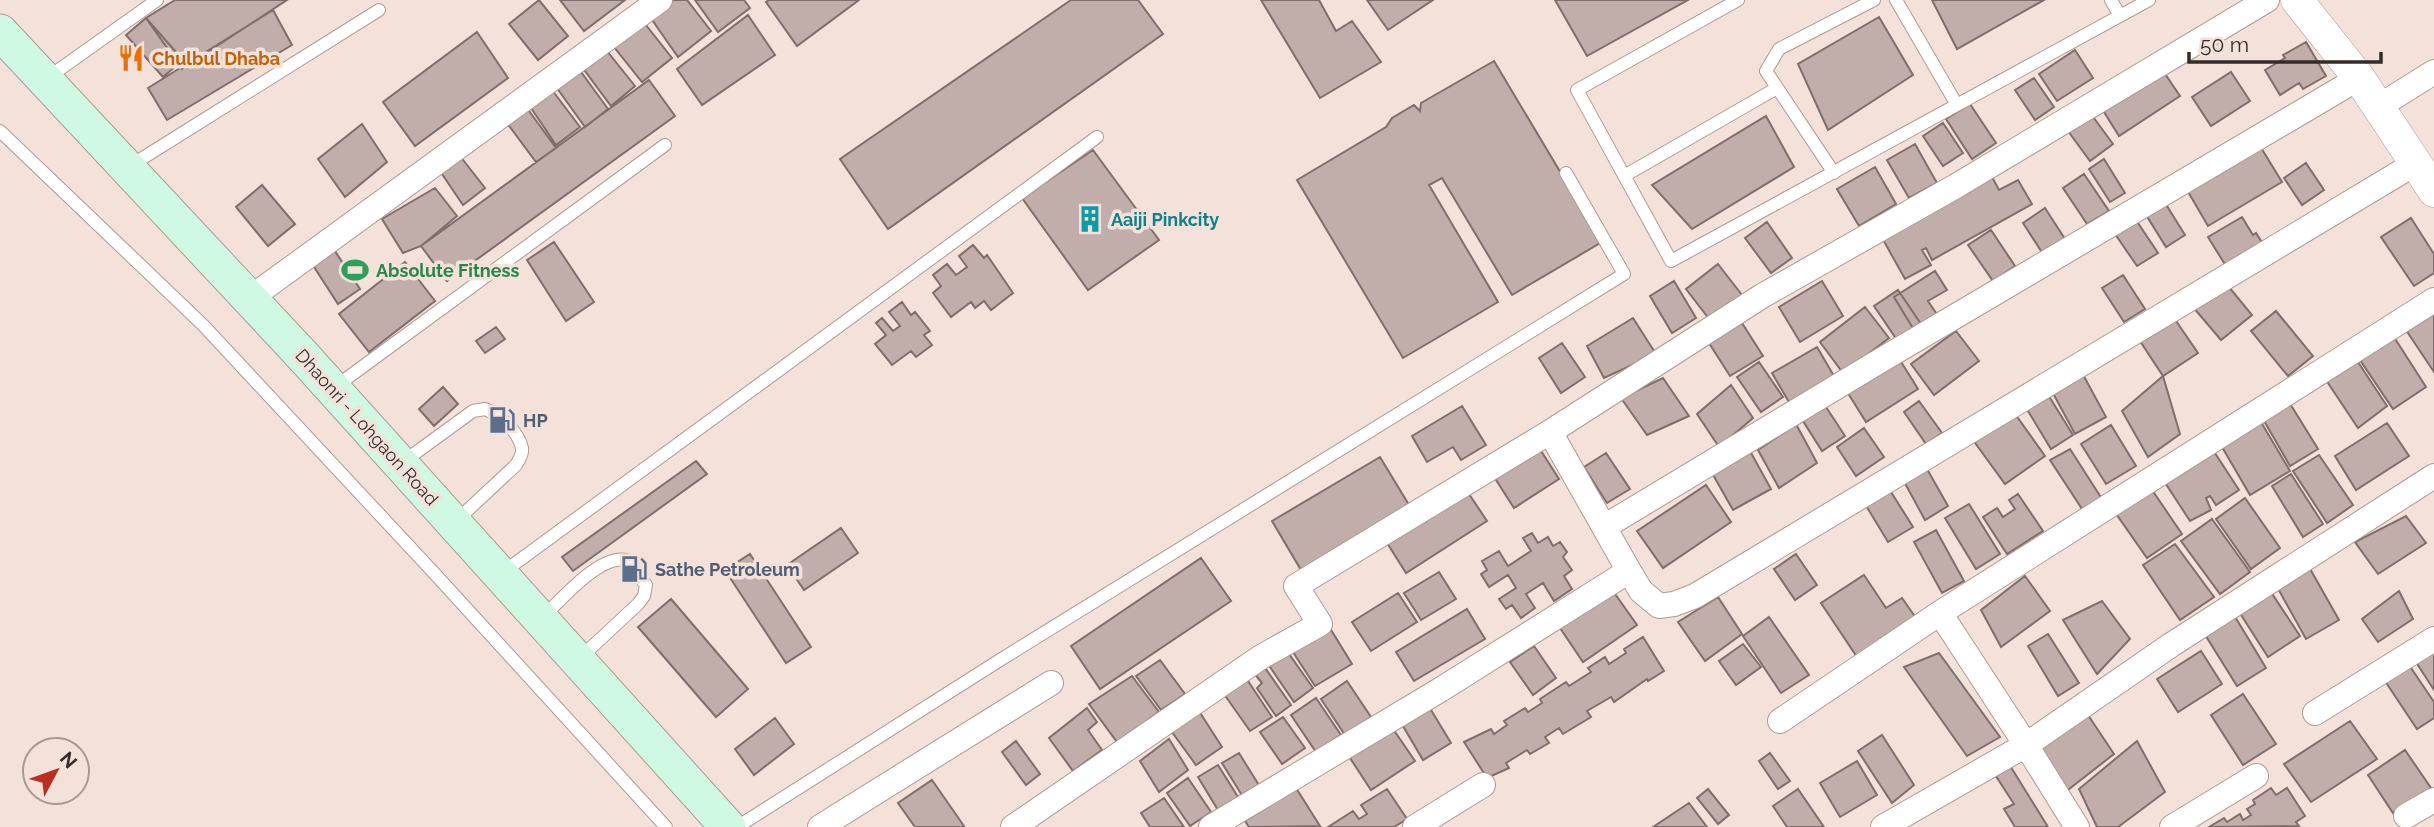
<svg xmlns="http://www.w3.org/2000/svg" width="2434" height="827" font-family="Raleway,sans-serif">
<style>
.building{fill:#c1adaa;stroke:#806e6c;stroke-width:2}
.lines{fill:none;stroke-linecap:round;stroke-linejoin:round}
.service-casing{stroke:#ad9b94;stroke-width:14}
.minor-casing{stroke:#ad9b94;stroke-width:26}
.tertiary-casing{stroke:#ad9b94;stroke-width:33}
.secondary-casing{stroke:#ad9b94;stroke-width:37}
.service{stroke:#fff;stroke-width:12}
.minor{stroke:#fff;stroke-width:24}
.tertiary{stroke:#fff;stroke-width:32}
.secondary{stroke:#cff9e3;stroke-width:35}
.labels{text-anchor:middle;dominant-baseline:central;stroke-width:7;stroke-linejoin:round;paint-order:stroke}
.food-label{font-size:18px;font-weight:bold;fill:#c56008;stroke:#f4e2da;text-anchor:start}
.culture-label{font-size:18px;font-weight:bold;fill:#0d838f;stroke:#f4e2da;text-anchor:start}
.leisure-label{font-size:18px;font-weight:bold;fill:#27864d;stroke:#f4e2da;text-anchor:start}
.service-label{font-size:18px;font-weight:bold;fill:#4e5e75;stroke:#f4e2da;text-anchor:start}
.street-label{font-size:18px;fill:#332c29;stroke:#f4e2da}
</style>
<rect width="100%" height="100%" fill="#f4e2da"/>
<path class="building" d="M175 0H287L182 69 146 18Z
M539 0 568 36 538 60 509 24Z
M560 0H625L584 31Z
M668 0H687L711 31 678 57 648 14Z
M695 0H744L750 8 718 32Z
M769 0H859L797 46 766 2Z
M1071 0H1138L1163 34 888 229 840 159Z
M1261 0H1319L1336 31 1352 21 1381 62 1320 98Z
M1367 0H1433L1388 30Z
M1555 0H1688L1587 56Z
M1932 0H2044L1957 49Z
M273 10 292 45 167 120 148 88Z
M748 15 775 55 702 105 677 69Z
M1879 17 1913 75 1828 130 1798 64Z
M146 18 183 60 163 77 126 35Z
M642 20 672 58 642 82 610 42Z
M477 32 508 78 415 146 383 102Z
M2306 42 2326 76 2303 89 2299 83 2280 95 2265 70 2285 58 2283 55Z
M603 46 635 86 611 106 579 63Z
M2075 50 2093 78 2057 101 2039 74Z
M1494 61 1602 242 1512 295 1442 178 1429 185 1498 302 1403 358 1297 180 1386 127 1392 118 1414 105 1420 111 1421 103Z
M576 65 608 109 585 127 554 84Z
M2159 65 2180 96 2119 136 2099 104Z
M2231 72 2250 101 2211 126 2192 97Z
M2034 78 2054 107 2035 120 2015 90Z
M649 80 675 116 447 281 421 246Z
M549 86 580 127 556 145 527 102Z
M524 104 556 148 536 162 504 119Z
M1970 104 1996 143 1972 159 1946 119Z
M2091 114 2113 144 2090 161 2068 131Z
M1766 116 1794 167 1692 229 1652 185Z
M1943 123 1963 153 1943 166 1923 136Z
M362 124 387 162 345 197 318 159Z
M1915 144 1937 183 1909 198 1887 160Z
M2260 146 2282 182 2208 226 2187 190Z
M1093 150 1159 240 1088 290 1022 198Z
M460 156 485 188 463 205 440 171Z
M2104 159 2125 193 2110 202 2089 169Z
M2306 163 2324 190 2302 205 2284 178Z
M1875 167 1896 204 1859 226 1837 189Z
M2084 174 2109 211 2087 224 2063 188Z
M1991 175 1999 190 2018 180 2032 204 1932 260 1926 248 1922 250 1931 265 1905 279 1881 236Z
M262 185 295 224 268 246 236 207Z
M435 188 457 216 421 246 403 253 382 219Z
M2162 198 2185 235 2166 247 2143 210Z
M2045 208 2065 239 2043 254 2023 223Z
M2134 217 2158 253 2137 266 2113 231Z
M2242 217 2253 235 2256 233 2265 247 2229 271 2208 237Z
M2411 218 2434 254V273L2414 286 2381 237Z
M1767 222 1792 258 1771 273 1745 238Z
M1991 230 2015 266 1993 281 1968 245Z
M329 242 360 289 338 304 307 256Z
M554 242 594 302 566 321 527 260Z
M973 245 984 258 987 255 1013 293 991 310 984 301 975 308 971 302 951 317 933 293 941 286 933 275 947 264 956 275 967 267 959 256Z
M405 262 435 301 369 352 339 314Z
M1718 264 1742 295 1710 320 1686 289Z
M1935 271 1947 290 1928 301 1938 316 1914 330 1894 297Z
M2123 275 2145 309 2124 322 2102 288Z
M1674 281 1696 318 1672 333 1650 296Z
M1822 281 1843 316 1800 342 1779 307Z
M2224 281 2252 315 2221 340 2193 307Z
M1898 290 1921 324 1897 340 1874 306Z
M902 302 911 315 915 312 930 331 924 335 932 345 916 357 911 351 892 365 875 344 886 335 876 323 882 318 893 331 900 326 889 312Z
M1865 307 1889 338 1843 373 1820 342Z
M2276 311 2313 356 2288 376 2251 331Z
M2434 312V372L2406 330Z
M1633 318 1656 354 1604 378 1587 346Z
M2174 318 2198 353 2163 376 2140 341Z
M1742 323 1763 356 1730 376 1709 343Z
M496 327 505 339 485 353 476 341Z
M1956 331 1979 361 1934 395 1911 364Z
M2394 337 2426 387 2393 409 2360 360Z
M1562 343 1585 377 1561 393 1539 358Z
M1817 347 1838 383 1793 409 1772 373Z
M2354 356 2387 406 2358 428 2324 377Z
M1898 357 1918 389 1866 422 1846 390Z
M1759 362 1783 397 1761 412 1737 377Z
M2080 369 2106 417 2075 434 2049 386Z
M2163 376 2180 434 2148 457 2122 411Z
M1663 378 1689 416 1647 435 1621 398Z
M1731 385 1753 418 1719 447 1697 414Z
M443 387 458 404 434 426 419 409Z
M2047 393 2073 435 2051 449 2025 406Z
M1919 401 1942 433 1926 444 1904 412Z
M2289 402 2318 449 2290 466 2263 419Z
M1462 406 1486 445 1461 460 1453 447 1427 462 1412 436Z
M1826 407 1845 436 1822 451 1803 421Z
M2013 411 2045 456 2005 484 1973 440Z
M2258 417 2290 471 2250 495 2218 440Z
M2387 423 2409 456 2356 490 2335 456Z
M1796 424 1817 463 1779 488 1758 450Z
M2111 425 2136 466 2106 484 2081 444Z
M1864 428 1884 457 1856 476 1837 447Z
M1536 443 1559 479 1514 508 1491 472Z
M2211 447 2239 490 2216 505 2210 496 2206 498 2211 510 2190 521 2162 478Z
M2070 449 2102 499 2084 512 2050 460Z
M1750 451 1771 489 1733 510 1712 473Z
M1606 453 1630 489 1607 503 1584 467Z
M2319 455 2353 505 2327 523 2293 471Z
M1380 457 1409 505 1301 570 1272 521Z
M696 461 707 474 573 571 562 557Z
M1923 462 1948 506 1925 520 1901 476Z
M2291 474 2323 524 2303 537 2272 486Z
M1886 484 1913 527 1888 542 1862 499Z
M2148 484 2182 534 2147 558 2112 508Z
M1706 485 1731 522 1663 568 1637 531Z
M1465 488 1487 521 1406 573 1384 538Z
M2018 494 2043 531 2007 554 1983 517 1997 508 2003 517 2015 509 2009 500Z
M2245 498 2280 548 2251 569 2216 519Z
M1969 504 2000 554 1976 569 1945 518Z
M2406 516 2426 543 2378 574 2355 542Z
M2212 519 2250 572 2220 594 2181 541Z
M841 528 858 553 804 590 787 565Z
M1936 530 1964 581 1942 593 1914 542Z
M1532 533 1538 543 1548 537 1553 546 1560 542 1567 552 1563 557 1572 570 1564 576 1572 589 1554 601 1543 583 1526 594 1535 608 1521 618 1512 605 1506 609 1499 599 1516 588 1508 575 1489 587 1481 574 1487 570 1482 561 1499 551 1508 566 1531 551 1523 538Z
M2175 544 2214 597 2180 620 2143 565Z
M750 554 811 647 786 663 725 570Z
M1796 554 1817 585 1795 600 1774 569Z
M1201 558 1231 601 1100 689 1071 646Z
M2309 567 2339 620 2306 639 2276 585Z
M1439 572 1456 599 1421 620 1404 593Z
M1864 575 1886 608 1902 598 1916 618 1857 657 1821 603Z
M2025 576 2050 611 2001 647 1981 610Z
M2267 586 2300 636 2268 657 2236 607Z
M1613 591 1637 625 1583 662 1560 628Z
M2399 591 2413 619 2378 642 2362 619Z
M1398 593 1417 622 1371 651 1352 622Z
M1718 597 1742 634 1705 661 1678 622Z
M671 599 748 689 716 717 638 627Z
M2102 601 2130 639 2097 674 2063 620Z
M1467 609 1485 639 1414 681 1396 652Z
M2234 615 2266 668 2237 686 2204 633Z
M1769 617 1809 675 1781 693 1743 636Z
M1328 625 1352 664 1315 686 1291 649Z
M2048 634 2079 683 2058 696 2028 646Z
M1643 637 1664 671 1648 681 1647 679 1614 702 1611 697 1587 711 1591 717 1563 734 1559 728 1545 737 1549 743 1530 754 1527 750 1506 763 1509 768 1487 778 1464 742 1491 729 1494 734 1507 725 1504 721 1525 708 1528 712 1542 703 1540 699 1566 682 1569 686 1591 672 1588 668 1605 657 1609 664 1626 653 1624 649Z
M1743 644 1761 667 1736 685 1719 661Z
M1534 646 1556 678 1533 695 1510 662Z
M2434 646V690L2414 659Z
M1287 651 1313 688 1294 702 1268 664Z
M2201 651 2222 684 2178 712 2157 679Z
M1939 653 2000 737 1967 756 1904 667Z
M1160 660 1185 694 1161 710 1136 676Z
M1263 665 1291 705 1276 716 1257 688 1262 683 1253 672Z
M2409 665 2434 702V718L2417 729 2385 681Z
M1132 676 1159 712 1117 742 1089 704Z
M1246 678 1272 717 1250 731 1224 694Z
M1347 681 1371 717 1345 735 1321 699Z
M2243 694 2276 744 2243 765 2211 715Z
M1316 698 1341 735 1316 752 1291 715Z
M1428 705 1451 743 1423 760 1400 721Z
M1087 708 1097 722 1088 730 1102 750 1073 771 1049 738Z
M1197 708 1222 747 1196 765 1169 728Z
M2084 709 2114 754 2064 793 2032 744Z
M1283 717 1305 748 1282 764 1260 732Z
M775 718 794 744 754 775 735 749Z
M2350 721 2377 759 2311 802 2284 764Z
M1391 726 1415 761 1371 790 1348 755Z
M1882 735 1914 785 1892 803 1858 751Z
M1169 739 1188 770 1159 792 1140 761Z
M1016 741 1040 774 1026 785 1002 752Z
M2137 741 2165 792 2118 827H2097L2079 789Z
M2405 750 2431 788 2393 813 2368 775Z
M1239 753 1260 787 1243 797 1222 763Z
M1770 753 1790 781 1778 789 1759 761Z
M1857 761 1877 795 1840 817 1820 783Z
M2009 764 2048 827H2015L2004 809 2014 804 1994 773Z
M1218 765 1238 797 1218 810 1198 777Z
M1188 778 1211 812 1190 826 1167 793Z
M932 780 964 826 962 827H915L898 803Z
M1296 788 1320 826 1249 827 1245 821Z
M2271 788 2276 795 2287 788 2305 816 2296 822 2299 826 2209 827 2224 818 2227 822 2240 814 2243 820 2251 815 2247 809 2255 804 2253 800Z
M1387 789 1407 819 1394 827H1328L1353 811 1359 819 1367 814 1361 805Z
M1708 789 1729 815 1718 824 1697 798Z
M1798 789 1824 827H1787L1773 806Z
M1164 798 1184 827H1150L1141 813Z
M1689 803 1707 827H1653Z"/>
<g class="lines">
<defs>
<path id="service" d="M1738 0 1577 90 1671 261 2149 0
M1896 0 1957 105
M2111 0 2120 16
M46 79 157 0
M0 131 203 325 435 574 666 827
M130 166 379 10
M1834 173 1766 71 1779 49 1874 0
M1624 176 1777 88
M335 387 665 145
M403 462 473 411 485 409C500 415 518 431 522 448 523 454 519 460 516 465L456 521
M502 573 1097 137
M543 617C561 600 600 554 626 560L646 585 644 596 638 604 580 658
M737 827 1000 660 1624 274 1566 173"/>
<path id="minor" d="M2378 107 2434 72
M249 299 660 0
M1604 527 1550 432 1762 296 1956 186 2267 0
M1629 571 1641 591 1659 606 1674 604 1695 596 2416 163
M2315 713 2434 639
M1780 721 1940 613
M2406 816 2434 800
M820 827 1051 683
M1013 827 1261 657 1320 624 1296 586 1550 432
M1211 827 1440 690 1629 571 1604 527 1883 359 2359 78
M1415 827 1483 785
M1883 827 2026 745 1940 613 2434 300
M2077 827 2026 745 2171 645 2434 476
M2172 827 2256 776"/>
<path id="tertiary" d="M2297 0 2359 78 2434 191"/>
<path id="secondary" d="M0 32 303 356 728 827"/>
</defs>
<use href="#service" class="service-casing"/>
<use href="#minor" class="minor-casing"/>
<use href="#tertiary" class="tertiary-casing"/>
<use href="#secondary" class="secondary-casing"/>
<use href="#service" class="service"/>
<use href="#minor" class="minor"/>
<use href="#tertiary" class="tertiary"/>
<use href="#secondary" class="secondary"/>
</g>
<defs>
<symbol id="restaurant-bare" viewBox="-9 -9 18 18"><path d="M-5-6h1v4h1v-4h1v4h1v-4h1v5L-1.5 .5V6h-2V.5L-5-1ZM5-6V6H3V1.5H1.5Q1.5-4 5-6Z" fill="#e8710a" stroke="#f4e2da" stroke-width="2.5" paint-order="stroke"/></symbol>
<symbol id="building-bare" viewBox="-9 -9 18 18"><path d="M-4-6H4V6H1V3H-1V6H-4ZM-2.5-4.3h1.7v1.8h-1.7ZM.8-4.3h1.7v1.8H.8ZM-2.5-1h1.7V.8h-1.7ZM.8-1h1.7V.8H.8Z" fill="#0f9aa8" stroke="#f4e2da" stroke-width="2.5" paint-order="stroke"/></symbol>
<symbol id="stadium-bare" viewBox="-9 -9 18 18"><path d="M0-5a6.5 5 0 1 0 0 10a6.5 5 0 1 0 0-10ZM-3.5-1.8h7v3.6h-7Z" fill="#2e9e5b" stroke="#f4e2da" stroke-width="2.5" paint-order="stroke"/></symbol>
<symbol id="fuel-bare" viewBox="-9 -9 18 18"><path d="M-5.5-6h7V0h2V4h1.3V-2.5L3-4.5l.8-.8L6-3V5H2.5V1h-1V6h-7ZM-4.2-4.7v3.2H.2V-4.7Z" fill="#5c6f8a" stroke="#f4e2da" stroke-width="2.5" paint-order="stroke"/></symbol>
</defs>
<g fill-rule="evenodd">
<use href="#restaurant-bare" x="112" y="39" width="38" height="38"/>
<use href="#building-bare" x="1071" y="200" width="38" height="38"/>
<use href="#stadium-bare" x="336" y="251" width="38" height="38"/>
<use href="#fuel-bare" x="483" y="401" width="38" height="38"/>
<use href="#fuel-bare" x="615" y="550" width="38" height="38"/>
</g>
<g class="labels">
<g class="food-label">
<text x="152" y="58">Chulbul Dhaba</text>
</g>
<g class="culture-label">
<text x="1111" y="219">Aaiji Pinkcity</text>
</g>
<g class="leisure-label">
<text x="376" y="270">Absolute Fitness</text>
</g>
<g class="service-label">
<text x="523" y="420">HP</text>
<text x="655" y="569">Sathe Petroleum</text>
</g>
<g class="street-label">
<text transform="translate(367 427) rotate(48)">Dhaonri - Lohgaon Road</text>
</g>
</g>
<g transform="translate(56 771) rotate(49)"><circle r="33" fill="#f4e2da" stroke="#a79993" stroke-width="2"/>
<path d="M0-5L12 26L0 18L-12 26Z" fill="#bb2e22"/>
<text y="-10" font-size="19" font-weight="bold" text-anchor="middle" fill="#332c29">N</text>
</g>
<path d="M2189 52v10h192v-10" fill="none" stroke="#332c29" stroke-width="3.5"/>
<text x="2200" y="52" font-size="21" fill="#332c29" stroke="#f4e2da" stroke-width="5" paint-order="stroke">50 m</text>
</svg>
